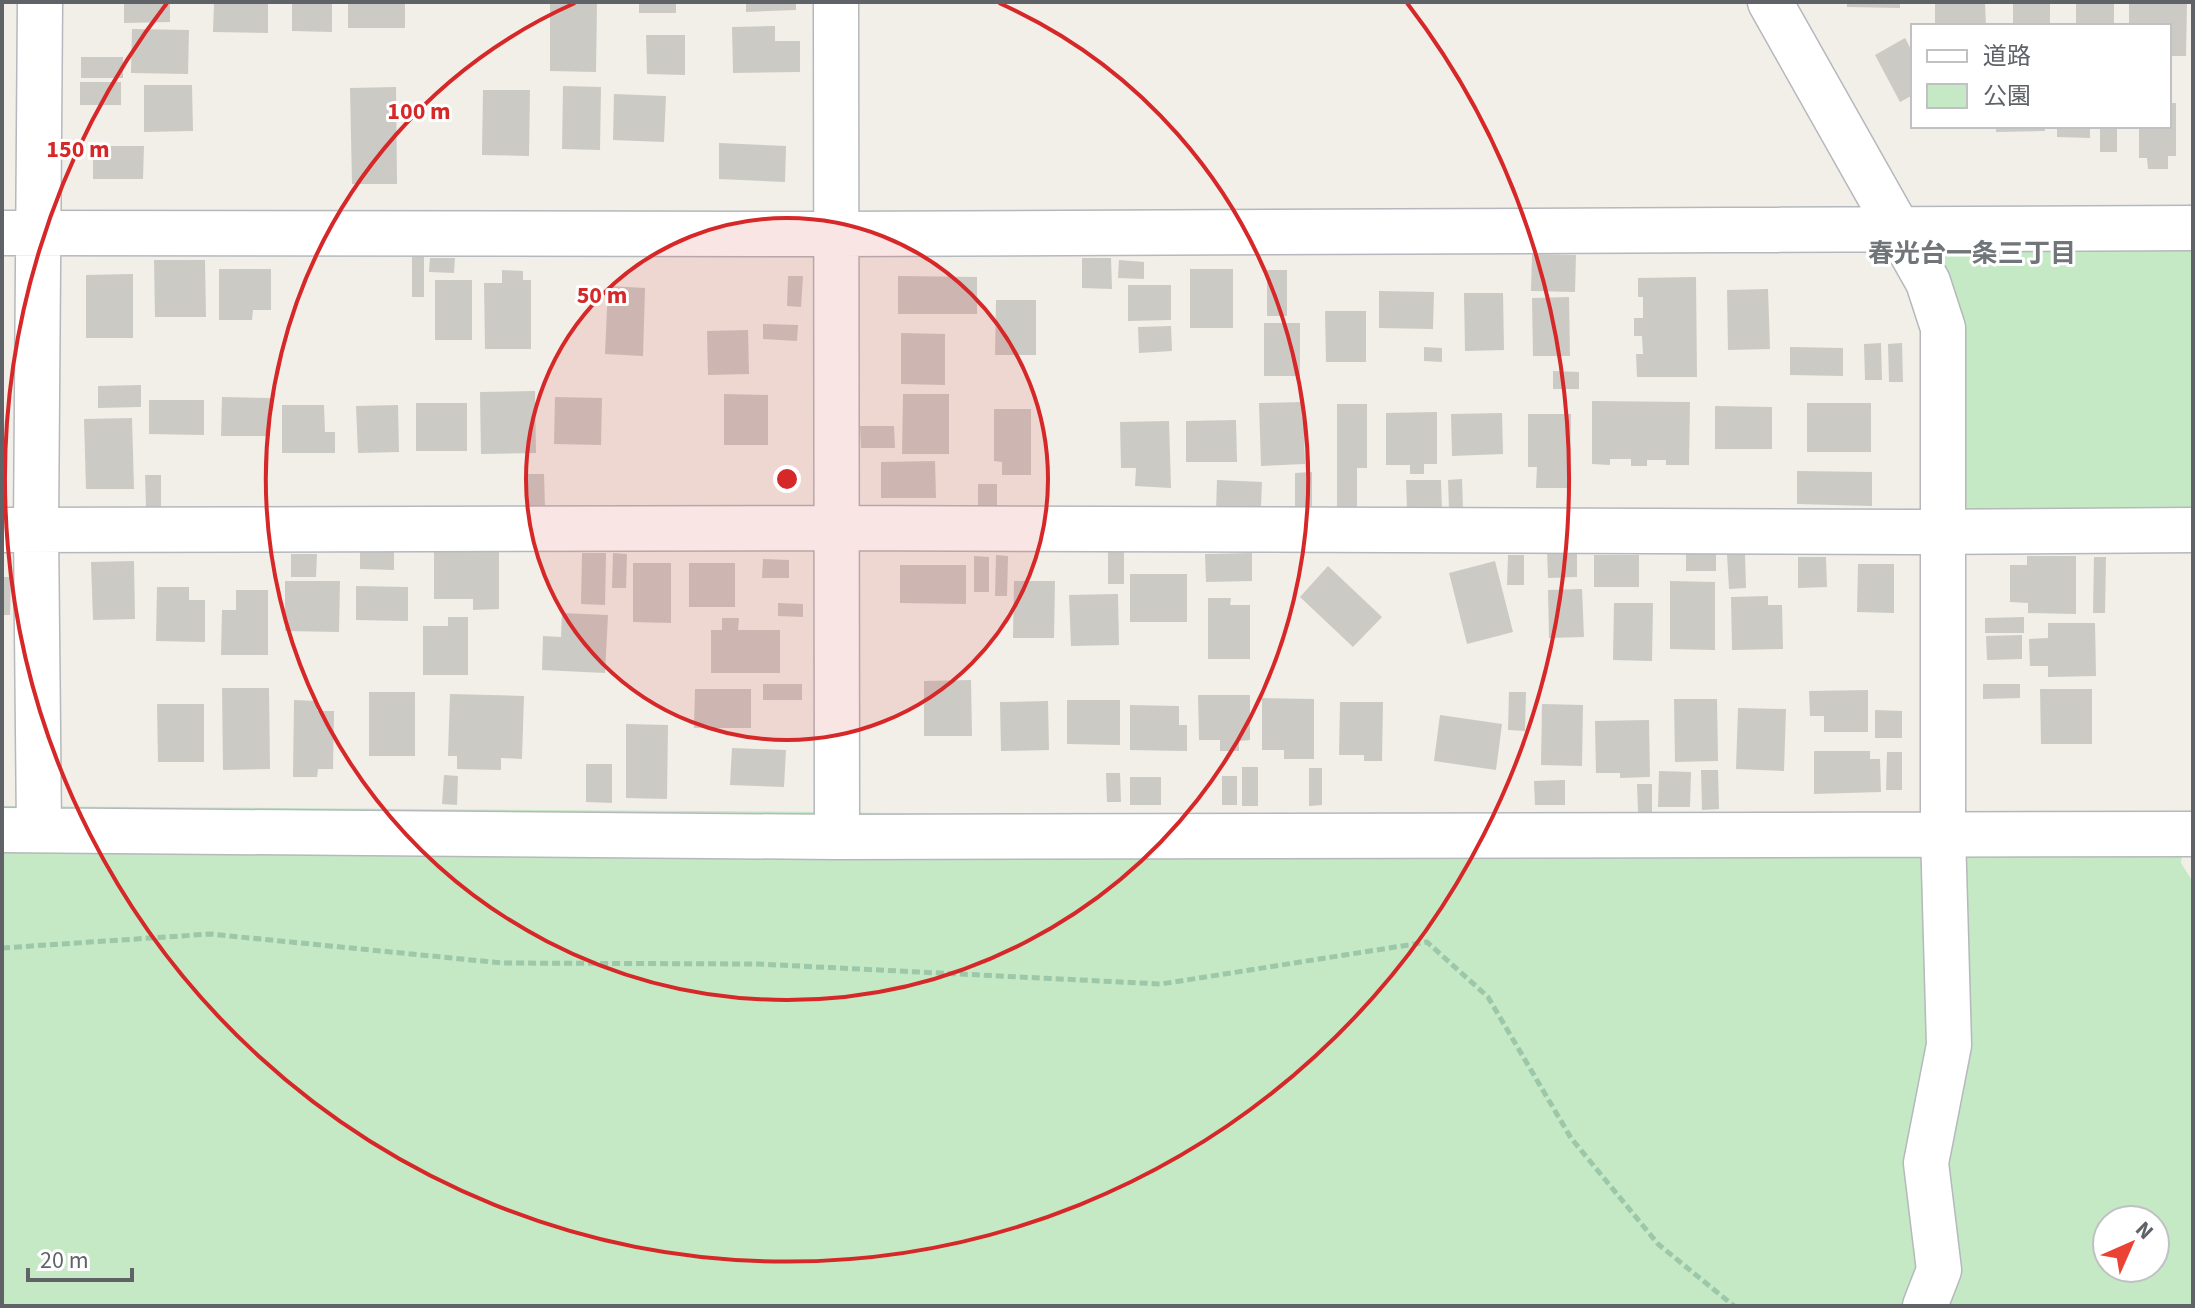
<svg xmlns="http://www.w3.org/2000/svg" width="2195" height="1308" font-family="'Source Sans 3','Noto Sans JP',sans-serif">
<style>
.green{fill:#c5e8c5;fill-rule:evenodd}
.building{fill:#cccac5}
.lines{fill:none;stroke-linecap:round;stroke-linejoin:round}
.minor-casing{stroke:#b5b8bc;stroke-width:47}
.path{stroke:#9cc7a9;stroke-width:5;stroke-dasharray:8 4;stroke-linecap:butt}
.minor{stroke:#fff;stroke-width:44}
.ring{fill:none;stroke:#d62828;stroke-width:4}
.labels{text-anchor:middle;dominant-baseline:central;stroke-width:6;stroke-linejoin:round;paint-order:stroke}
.neighbourhood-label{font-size:26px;font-weight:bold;fill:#70757a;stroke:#fff}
.centre{fill:#d62828;stroke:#fff;stroke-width:4}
.ring-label{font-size:24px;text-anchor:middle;font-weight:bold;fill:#d62828;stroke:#fff;stroke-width:6;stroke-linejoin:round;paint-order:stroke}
</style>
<rect width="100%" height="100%" fill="#f1efe8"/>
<path class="green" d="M2193 228V530L1944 532 1943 328 1898 230Z
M2 806 836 812 1973 835 2168 843 2177 857 2182 856 2181 863 2193 882V1306H2ZM2107 1220H2155V1268H2107Z"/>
<path class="building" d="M124 2H170V22L124 23Z
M214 2H268V33L213 32Z
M292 2H332V32L292 31Z
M348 2H405V28H348Z
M550 2H597L596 72 550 71Z
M639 2H676V13H639Z
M746 2H796V10L746 12Z
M1847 2H1900V8L1847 7Z
M1935 2H1985L1986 26 1935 23Z
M2013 2H2050V26H2013Z
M2076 2H2114V26H2076Z
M2129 2 2187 3 2186 56H2169V26H2129Z
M775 26V41H800V72L733 73 732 27Z
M132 29 189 30 188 74 131 73Z
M646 35H685V75L647 74Z
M1905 38 1913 53V95L1900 102 1875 55Z
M81 57H123V78H81Z
M80 82H121V105H80Z
M144 85H192L193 131 144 132Z
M563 86 601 87 600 150 562 149Z
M396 87 397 184H352L350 88Z
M483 90H530L529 156 482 155Z
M614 94 666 96 664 142 613 140Z
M2169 103H2176V156H2168V169H2148L2147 158H2139V126H2169Z
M1996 126H2045V131L1996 132Z
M2057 126H2090V138L2057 137Z
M2100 126H2117V152H2100Z
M719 143 786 146 785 182 719 179Z
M93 146H144L143 179H93Z
M1532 254 1576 255 1575 292 1531 291Z
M412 257H424V297H412Z
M430 258H455L454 273 429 272Z
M1082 258H1111L1112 289 1082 288Z
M154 260H205L206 317H155Z
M1119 260 1144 262V279L1118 278Z
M219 269H271V310H253L252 320H219Z
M1190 269H1233V328H1190Z
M502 270 523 271V280H531V349H485L484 283H502Z
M1267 270H1287V316H1267Z
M133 274V338H86V275Z
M788 276H803L801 307 787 306Z
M898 276 977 277V314H898Z
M1696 277 1697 377H1637L1636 354H1643L1642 336H1634V318H1643V297H1638V278Z
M435 280H472V340H435Z
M1128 285H1171V320L1128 321Z
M608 286 645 288 643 356 605 354Z
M1768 289 1770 349 1728 350 1727 290Z
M1379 291 1434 292 1433 329 1379 328Z
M1464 293H1503L1504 350 1465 351Z
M1569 297 1570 356H1533L1532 298Z
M996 300H1036V355H995Z
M1325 311H1366V362H1326Z
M1264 323H1300V376H1264Z
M763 324 798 325 797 341 763 339Z
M1171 326 1172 351 1139 353 1138 327Z
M748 330 749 374 708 375 707 331Z
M901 333 945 334V385L901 384Z
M1881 343 1882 380H1865L1864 344Z
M1902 343 1903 382H1889L1888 344Z
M1424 347 1442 348V362L1424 361Z
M1790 347 1843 348V376L1790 375Z
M1553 371 1579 372V389H1553Z
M141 385V407L98 408V386Z
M535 391 536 453 481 454 480 392Z
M724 394 768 395V445H724Z
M903 394H949V454H902Z
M222 397 270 398V436H221Z
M555 397 602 398 601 445 554 444Z
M149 400H204V435L149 434Z
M1592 401 1690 402 1689 465H1666V460H1647V466H1631V459H1610V465L1592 464Z
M1303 402 1305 464 1261 466 1259 403Z
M416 403H467V451H416Z
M1807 403H1871V452H1807Z
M1337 404H1367V468H1357V507H1337Z
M282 405H324L325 432H335V453H282Z
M398 405 399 452 358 453 356 406Z
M1715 406 1772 407V449H1715Z
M994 409H1031V475H1002V462L994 461Z
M1437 412V464H1424V474H1410V465H1386V413Z
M1502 413 1503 454 1452 456 1451 414Z
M1528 414H1571L1570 488H1536L1537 467H1528Z
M132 418 134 489H86L84 419Z
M1236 420 1237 462H1186V421Z
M1169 421 1171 488 1135 486 1136 468H1121L1120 422Z
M860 426H894L895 448H861Z
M935 461 936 498H881V462Z
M1797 471 1872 472V506L1797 504Z
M1312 472V509H1295V473Z
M525 474H544L545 507H526Z
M145 475H161V507H146Z
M1462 479 1463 508 1449 509 1448 480Z
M1217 480 1262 482 1261 507H1246V512L1216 511Z
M1406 480H1441L1442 510H1407Z
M978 484H997V509L978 508Z
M1577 549V577L1548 578 1547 550Z
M434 551H499V609L473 610V599H434Z
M360 552H394V570L360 569Z
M1108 552H1124V584H1108Z
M582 553H606L605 605 581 604Z
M613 553 627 554 626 588H612Z
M1252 553V581L1206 582 1205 554Z
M291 554H317L316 577H291Z
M1686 554H1716V571H1686Z
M1727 554H1745L1746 588 1729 589Z
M996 555 1008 556 1007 596H995Z
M1508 555H1524V585H1507Z
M1594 555H1639V587H1594Z
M974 556 989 557V592H974Z
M2027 556H2076V614L2028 613V603L2010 602V565H2027Z
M1798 557H1826L1827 587 1798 588Z
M2094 557H2106L2105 613H2093Z
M763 559 789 560V578H762Z
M134 561 135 619 93 620 91 562Z
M1495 561 1513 632 1467 644 1449 573Z
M633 563H671V623L633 622Z
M689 563H735V607H689Z
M1858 564H1894V613L1857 612Z
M900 565H966V604L900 603Z
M1328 566 1382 617 1353 647 1300 597Z
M1130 574H1187V622H1130Z
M2 577H11L10 615H2Z
M285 581H340L339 632 285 631Z
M1014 581H1055L1054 638H1013Z
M1670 581 1715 582V650L1670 649Z
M356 586 408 587V621L356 620Z
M157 587H189V600H205V642L156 641Z
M1582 589 1584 637 1549 638 1548 590Z
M236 590H268V655H221L222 610H236Z
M1118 594 1119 645 1071 646 1069 595Z
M1768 596V605H1782L1783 649 1732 650 1731 597Z
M1208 598H1231L1230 605H1250V659H1208Z
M778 603 803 604V617L778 616Z
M1614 603H1653L1652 661 1613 660Z
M562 613 608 615 605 673 542 670 543 636 561 637Z
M448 617H468V675H423V626H448Z
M2024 617V633H1985V618Z
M722 618H739L738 630H780V673H711V630H722Z
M2048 623H2095L2096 676 2048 677V666H2030L2029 639 2048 638Z
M2022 635V659L1987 660 1986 636Z
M971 680 972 736H924V681Z
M763 684H802V700H763Z
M1983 684H2020V698L1983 699Z
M222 688H269L270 769 223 770Z
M695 689H751V728H694Z
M2040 689H2092V744H2041Z
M1868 690V732H1824V716H1810L1809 691Z
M369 692H415V756H369Z
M1509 692H1526L1525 731 1508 730Z
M450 694 524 696 522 759 501 758V770L457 769V756H448Z
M1198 695H1250V740L1239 741V751H1220V740H1199Z
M1262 698 1314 699V759H1284V750H1262Z
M1674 699H1717L1718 761 1675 762Z
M294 700 317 701V711H334L333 769H318L317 777H293Z
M1067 700H1120V745L1067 744Z
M1048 701 1049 750 1001 751 1000 702Z
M1340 702H1383L1382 761H1364V755H1339Z
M157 704H204V762H158Z
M1542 704 1583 705 1582 766 1541 765Z
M1130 705 1179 706V725H1187V751L1130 750Z
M1738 708 1786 709 1784 771 1736 769Z
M1875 710 1902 711V738H1875Z
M1440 715 1502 724 1496 770 1434 761Z
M1649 720 1650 777 1620 778V773H1596L1595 721Z
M626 724 668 725 667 799 626 798Z
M732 748 786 750 784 787 730 785Z
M1814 751H1870V759H1880L1881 792 1814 794Z
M1887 752H1902V790H1886Z
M586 764H612V803L586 802Z
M1242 767H1258V806H1242Z
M1309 768H1322V805L1309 806Z
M1701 770H1718L1719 809 1702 810Z
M1659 771 1691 772 1690 807H1658Z
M1106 773H1120L1121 802H1107Z
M444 775 458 776 457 805 442 804Z
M1222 776H1237V805H1222Z
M1130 777H1161V805H1130Z
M1565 780V805H1535L1534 781Z
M1637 784H1652V812H1638Z"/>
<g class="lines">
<defs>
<path id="minor" d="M836 2 837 837
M1770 2 1928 282 1943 328V833L1949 1045 1926 1163 1939 1270 1925 1306
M2 233 836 234 2193 228
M2 530 835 528 1914 532 2193 530
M2 830 837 837 2193 834
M39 830 36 530 40 2"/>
</defs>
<use href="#minor" class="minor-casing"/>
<path class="path" d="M2 948 210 934 502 963 758 964 1161 984 1427 942 1488 997 1571 1138 1658 1244 1734 1306"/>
<use href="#minor" class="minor"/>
</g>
<circle cx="787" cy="479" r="261" fill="#d62828" fill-opacity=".12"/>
<g class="ring">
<circle cx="787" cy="479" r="261"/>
<path d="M999 3A521 521 0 1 1 575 3"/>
<path d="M1407 3A782 782 0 1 1 167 3"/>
</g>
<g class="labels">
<g class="neighbourhood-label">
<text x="1972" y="253">春光台一条三丁目</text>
</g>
</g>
<circle cx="787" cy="479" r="12" class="centre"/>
<g class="ring-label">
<text x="419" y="119">100 m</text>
<text x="78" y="157">150 m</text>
<text x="602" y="303">50 m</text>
</g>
<rect width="2195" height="1308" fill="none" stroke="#5f6368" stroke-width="8"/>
<rect x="1911" y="24" width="260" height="104" fill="#ffffff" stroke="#bfc1c3" stroke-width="2"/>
<rect x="1927" y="50" width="40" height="12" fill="#ffffff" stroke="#bfc1c3" stroke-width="2"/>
<text x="1983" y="64" font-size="24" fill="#5f6368">道路</text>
<rect x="1927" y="84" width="40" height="24" fill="#c5e8c5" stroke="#bfc1c3" stroke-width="2"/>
<text x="1983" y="104" font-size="24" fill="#5f6368">公園</text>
<g transform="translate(2131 1244) rotate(45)"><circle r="38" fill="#ffffff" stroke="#bfc1c3" stroke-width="2"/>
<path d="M0-6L14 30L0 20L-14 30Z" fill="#ea4335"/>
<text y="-12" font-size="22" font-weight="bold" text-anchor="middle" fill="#5f6368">N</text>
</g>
<path d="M28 1268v12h104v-12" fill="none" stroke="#5f6368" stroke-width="4"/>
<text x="40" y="1268" font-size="24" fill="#5f6368" stroke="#ffffff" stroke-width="6" paint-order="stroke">20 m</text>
</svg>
